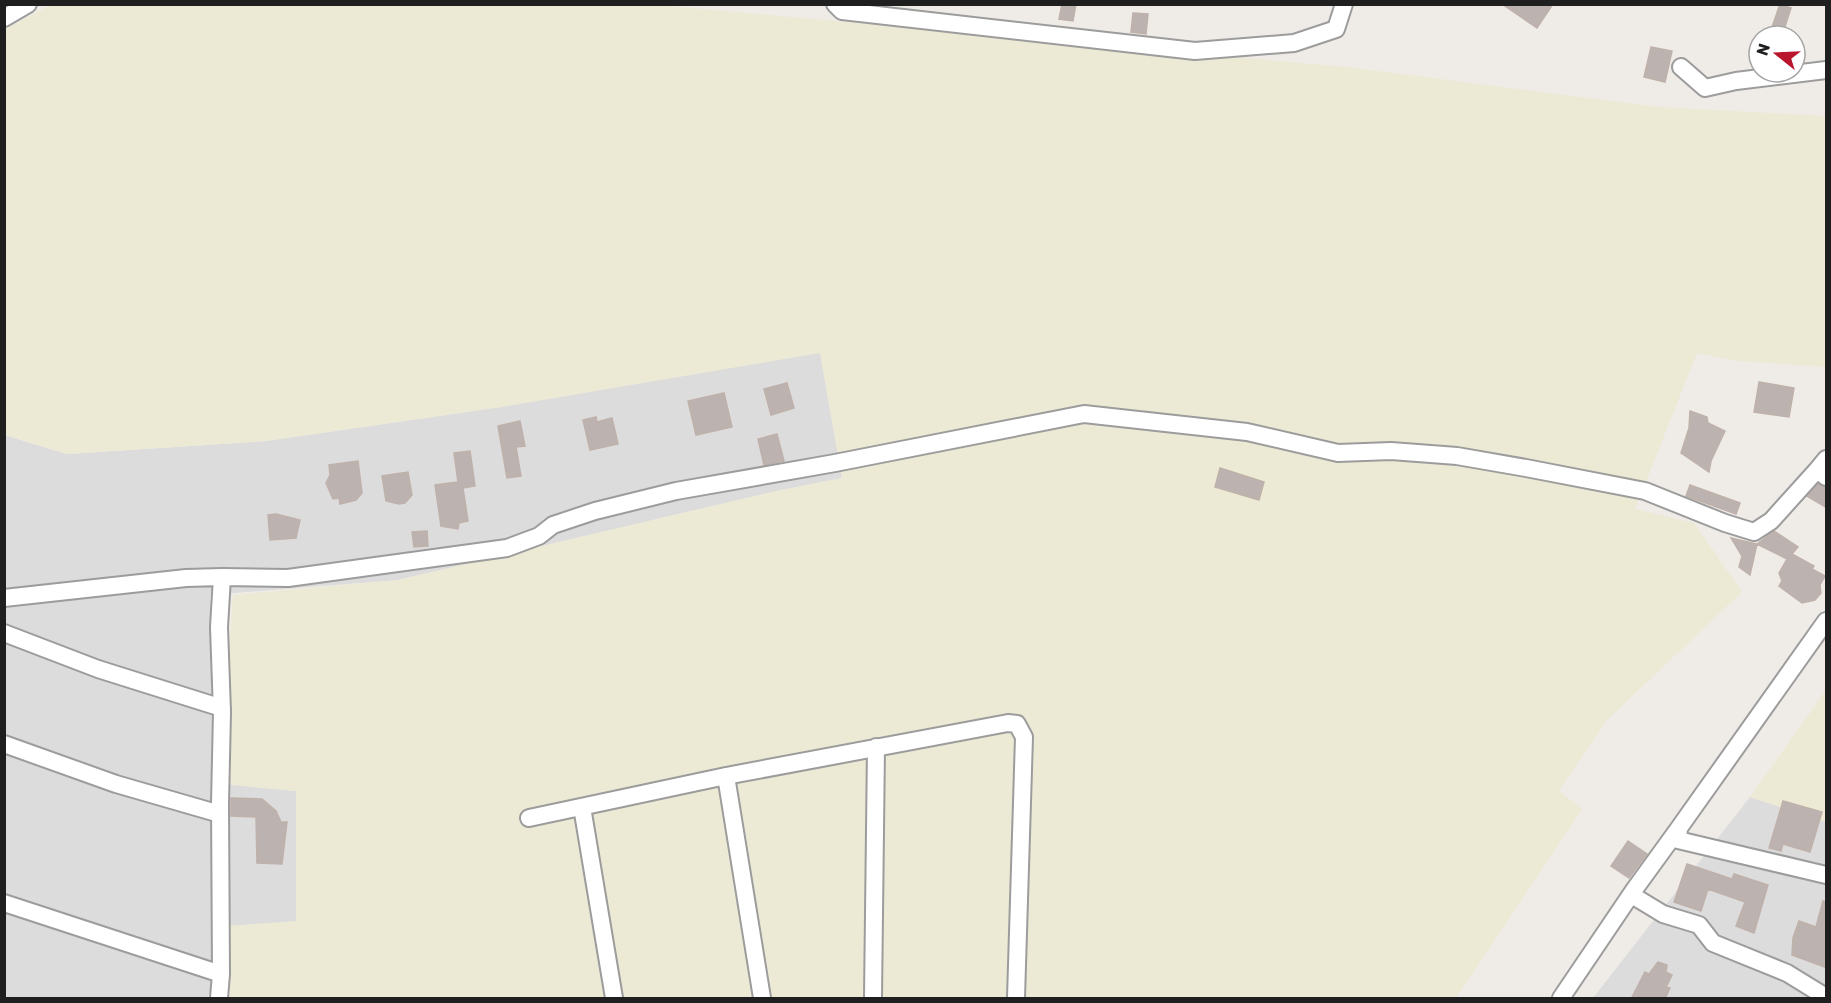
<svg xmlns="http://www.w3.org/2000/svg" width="1831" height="1003" font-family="Rubik,sans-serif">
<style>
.residential{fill:#dddcdc}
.farmland{fill:#ecead4}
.building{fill:#bcb3b0;stroke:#bfb1aa;stroke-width:1.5}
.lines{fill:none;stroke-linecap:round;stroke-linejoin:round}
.street-casing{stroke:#9c9c9c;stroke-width:20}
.street{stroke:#fff;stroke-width:16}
</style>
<rect width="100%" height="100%" fill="#efebe7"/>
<path class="residential" d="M820 352 842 478 772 492 398 580 210 595 220 783 296 791V922L228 926 208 998H5L4 435 67 454 266 441 501 407Z
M1750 797 1826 822V998H1593Z"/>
<path class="farmland" d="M52 4 658 5 1346 67 1659 107 1826 116V367L1738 361 1697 353 1635 509 1694 523 1742 592 1607 720 1559 791 1582 809 1456 998H226L228 926 296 921V791L220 784 233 595 398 580 772 492 842 478 820 353 501 407 266 441 67 454 5 435 4 30Z
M1826 690V822L1750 797Z"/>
<path class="building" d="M1062 4H1076L1073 21 1059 19Z
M1502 4H1553L1537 28Z
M1780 4 1791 8 1782 36H1769Z
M1133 13 1148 14 1146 34 1131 32Z
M1651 47 1672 51 1665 82 1644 77Z
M1759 382 1794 388 1789 417 1754 412Z
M787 383 794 408 771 415 764 389Z
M724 393 732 427 696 435 688 401Z
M1690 411 1707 417 1708 423 1725 431 1711 461 1709 472 1681 453 1689 428Z
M596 417 597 422 612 418 618 444 590 450 583 420Z
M520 421 525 446 516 447 521 476 507 478 498 426Z
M777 434 784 461 764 465 758 439Z
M470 451 475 486 463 488 468 521 459 523 458 529 441 526 435 485 458 482 454 453Z
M358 461 362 493 356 500 340 504 339 498 333 499 326 483 330 475 329 465Z
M1220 468 1264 482 1259 500 1215 487Z
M408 472 412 495 405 503 399 504 386 501 382 476Z
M1818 484 1827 487V508L1807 496Z
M1690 485 1740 503 1736 514 1686 496Z
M276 514 300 520 296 538 270 540 268 515Z
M427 531 428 546 414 547 412 532Z
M1774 531 1798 547 1792 554 1814 566 1812 569 1825 576 1820 585 1821 593 1815 600 1802 603 1779 586 1782 581 1779 573 1787 559 1757 544Z
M1731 538 1757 544 1750 575 1739 567 1742 556Z
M231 798 262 799 276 811 281 822H287L282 864 257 863 256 817 231 816Z
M1783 801 1822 812 1810 852 1783 844 1781 851 1769 848Z
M1628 841 1647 854 1629 878 1611 866Z
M1687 864 1732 879 1734 874 1768 885 1754 933 1736 926 1745 902 1708 889 1701 911 1674 902Z
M1823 901 1827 902V968L1792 955 1793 938 1799 921 1816 927Z
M1658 962 1667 965 1666 972 1672 975 1666 987 1670 988 1665 999H1631L1645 972 1649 974Z"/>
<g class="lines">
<defs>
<path id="street" d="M835 4 842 11 1195 51 1294 43 1336 29 1344 4
M4 18 28 4
M1681 67 1705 88 1736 81 1826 70
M1826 459 1817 470 1826 477
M4 598 186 578 222 577
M1826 621 1679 828 1678 840 1826 875
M4 633 98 669 222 708
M4 744 116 784 220 814
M726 776 762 998
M582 807 614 998
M529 818 726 776 1008 723 1017 724 1024 737 1016 998
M1679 828 1634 890 1635 897 1663 914 1699 925 1713 943 1787 973 1826 997
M4 903 221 974
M219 998 221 974 220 804 222 712 219 627 222 577 288 578 507 548 539 536 553 525 595 511 676 491 835 463 1084 414 1247 432 1338 453 1391 451 1457 456 1526 468 1645 491 1725 523 1754 532 1771 521 1817 470
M873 998 876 747
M1561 998 1634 890"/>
</defs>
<use href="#street" class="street-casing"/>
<use href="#street" class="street"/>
</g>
<rect width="1831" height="1003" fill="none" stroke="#1f1f1f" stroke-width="12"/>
<g transform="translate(1777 54) rotate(288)"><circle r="28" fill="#ffffff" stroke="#a5a5a5" stroke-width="1.5"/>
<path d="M0-4.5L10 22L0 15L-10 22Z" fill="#b9152d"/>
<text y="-9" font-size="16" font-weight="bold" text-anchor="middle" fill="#1f1f1f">N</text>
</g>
</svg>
